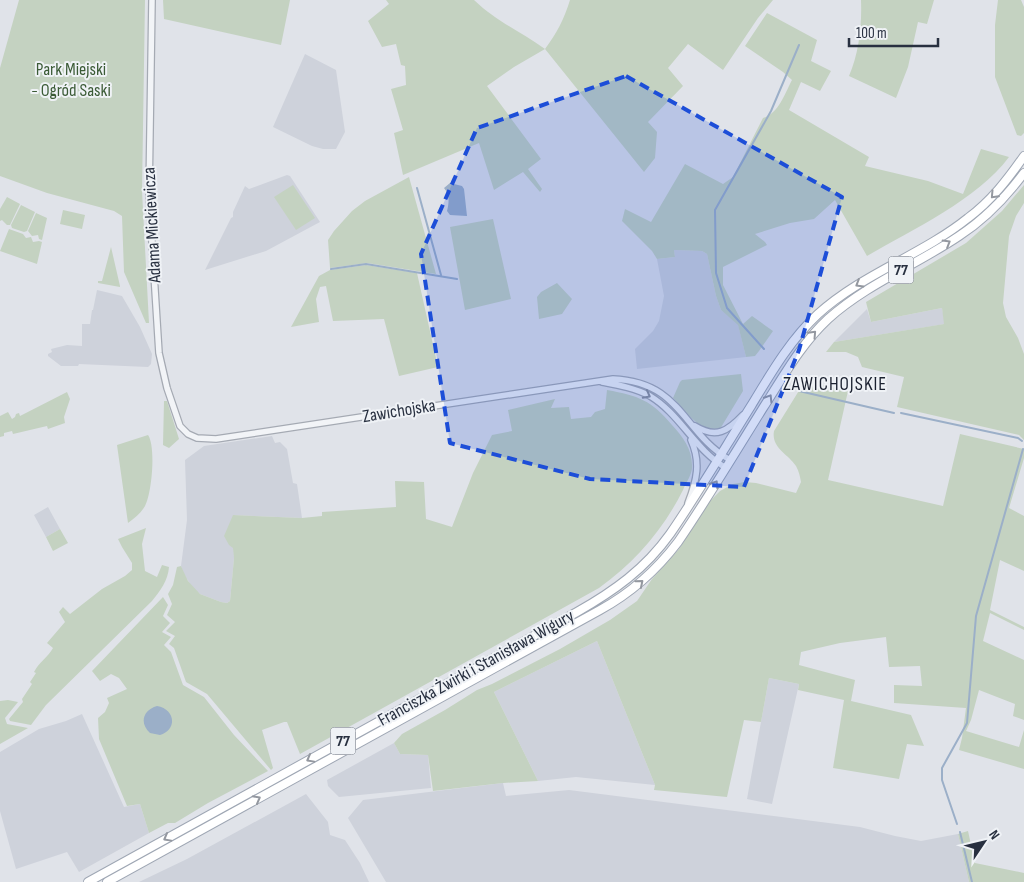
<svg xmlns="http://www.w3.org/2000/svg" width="1024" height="882" font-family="'Sofia Sans Condensed',sans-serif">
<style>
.built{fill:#ced2db}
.green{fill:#c4d2c1}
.water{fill:#9bafc8}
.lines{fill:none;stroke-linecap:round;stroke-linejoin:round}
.stream{stroke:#9bafc8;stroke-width:2}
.tertiary-casing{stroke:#a5aab3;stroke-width:8}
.primary-casing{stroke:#9fa7b4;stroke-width:10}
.tertiary{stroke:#f2f4f7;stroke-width:5.5}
.primary{stroke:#fff;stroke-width:8}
.oneway{stroke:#9498a0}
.oneway2{stroke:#8d929c}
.marked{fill:#1d4ed8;fill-opacity:0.2;stroke:#1d4ed8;stroke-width:4;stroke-dasharray:10 6;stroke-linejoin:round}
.labels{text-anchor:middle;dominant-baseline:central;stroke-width:4;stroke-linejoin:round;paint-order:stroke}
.shield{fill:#eff2f6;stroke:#646a77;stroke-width:1}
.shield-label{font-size:16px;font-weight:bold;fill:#283040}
.park-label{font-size:18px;fill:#3b5b36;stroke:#eff2f6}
.street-label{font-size:18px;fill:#283040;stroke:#eff2f6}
.neighbourhood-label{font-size:19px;letter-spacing:1px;fill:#1b2130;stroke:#eff2f6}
</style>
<rect width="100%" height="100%" fill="#e0e3e9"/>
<path class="built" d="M305 54 336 70 345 132 336 149H323L312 146 273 127Z
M287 175 290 176 320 222 266 251 205 270 231 218 233 217V212L245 186 249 189Z
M674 250 702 251 707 254 716 296 721 310 738 324 746 357 637 369 635 349 653 331 659 321 664 296 657 259 675 257Z
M97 290 122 296 140 327 152 354 151 364 148 367 79 364 78 366H61L48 356V354L52 352 51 349 67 345 82 346V324H90L92 310H93Z
M942 308 945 324 834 342 867 309 871 322Z
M272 436 275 443 280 442 287 449 293 483 297 484 302 518 233 515 234 558 230 601 227 603 221 602 200 594 193 589 184 574 181 566 187 520 185 460 204 446Z
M48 507 60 529 46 537 34 515Z
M597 641 655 785 576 777 538 781 494 692Z
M769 678 799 684 772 804 747 799Z
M82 714 124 807 140 804 149 833 79 872 67 852 16 869 0 811V752L39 729 66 721Z
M394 743 400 754 428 755 431 788 339 797 328 786 327 780Z
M503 783 506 796 569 790 860 827 895 836 921 841 958 834 969 882H386L348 818 363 800Z
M306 794 328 822 330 835 345 840 360 863 369 882H139L187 859Z"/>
<path class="green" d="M19 0H145L142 191 149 323H146L124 272 122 216 114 211 47 193 0 176V68Z
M163 0H290L281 45 164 19Z
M386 0H474C497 22 520 31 545 49 557 33 564 19 570 0H773L758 18 723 70 688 44 668 68 683 86 648 122 657 132 655 158 644 172 545 49 514 67 487 86 541 159 528 169 542 189 540 192 523 172 494 190 479 143 403 175 394 133 403 130 391 89 406 85 405 66 401 65 396 44 382 47 368 21 389 4Z
M861 0H934L927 24 918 22 908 67 896 98 849 76C859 53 862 26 861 0Z
M998 0H1021L1024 7V133L1021 136 1017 135 995 77V25Z
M767 13 817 40 811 61 831 71 820 91 801 82 789 110 869 157 865 166 928 181 963 194 981 149 1009 157C977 200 913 229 867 256L835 200 814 219 790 223 755 234 765 242 767 245 723 267V285L743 324 752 316 773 331 759 351 755 356 746 357 738 325 721 310 716 296 707 254 702 251 674 250 675 257 657 259 652 251 622 221 625 209 651 222 685 164 723 184 733 177 763 118C779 113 784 95 792 80L783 72 745 46Z
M409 177 436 274 367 263 330 268 328 240 334 231 352 211 365 201Z
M293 185 315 218 296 230 274 197Z
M1024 185V203L1016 216 1009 236 1003 303 1006 317 1018 338 1024 354V440L1019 435 897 407 904 377 862 367 858 357 846 352H826L834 342 944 324 942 308 871 322 866 302 966 243 1002 211Z
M7 197 20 204 10 225H7L2 220 0 221V209Z
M21 205 35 212 27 231 24 232 12 228 11 225Z
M63 210 85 215 82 229 60 224Z
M36 213 47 218 42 240 39 239 38 235 32 236 28 231Z
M493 219 511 299 465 310 450 227Z
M9 229 23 234 26 238 31 237 33 242 39 241 42 242 37 264 0 251Z
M111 247 120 286V287L98 283V281H102Z
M366 265 417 273 438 367 399 376 384 319 333 321 326 286 320 287 316 299 319 322 291 327 319 276 330 270Z
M557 283 572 299 562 314 539 319 537 297 541 292Z
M741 374 743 391 720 429C699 433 686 411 673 398L680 382 682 380Z
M814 383 848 391 828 480 943 506 960 434 1024 449V458L1009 508 1024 516V571L1000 560 990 610 1024 627V630L990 613 983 641 1024 660V720L1013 716 1015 704 979 690 971 720 966 731 1019 747 1024 730V769L959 750 962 738 966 708 894 703V685L922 686 920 666 889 667 886 637 840 643 801 652 799 665 855 680 851 701 911 715 924 746 907 744 899 779 833 768 844 700 798 690 799 684 769 678 761 722 744 720 727 797 654 790 655 785 597 641 494 692 538 781 503 783 433 791 428 755 400 754 394 743 402 734 445 710 477 690 492 684 560 649 610 620 637 601 652 579 679 549 708 503 720 491 733 484 745 482 756 483 796 493 801 482C800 477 799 471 796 466 788 454 771 448 774 431L800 389Z
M607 390C639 396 651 400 672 425 683 437 692 449 692 465 693 474 686 482 683 490 663 530 635 562 599 588L300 754 287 722H284L262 730 273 768 271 770 207 694 186 682 174 648 169 644 175 636 166 631 175 622 167 615 172 604 168 594 173 585 177 567 181 566 188 581 200 594 221 602 227 603 230 601 234 558 233 548 229 545 224 536 233 515 302 518 322 516V512L396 507 395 481 424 482 426 519 452 527 473 473 492 435 512 431 508 410 555 399 551 408 569 407 571 419 591 417 595 412 605 409Z
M67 392 70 399 64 417 65 423 48 429 47 426 13 434 12 431 4 433V436L0 437V416L8 412 12 419 15 417 16 414 19 413 20 416Z
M164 401H167L179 439 169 448 163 445Z
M148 435C156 446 152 493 145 506 141 513 135 518 128 523L117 445Z
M146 528 142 544 145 571 157 577 162 565 169 567C168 581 160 591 152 601L46 705 31 725 10 721 9 719 23 702 22 699 32 684 30 682 36 673 34 672C39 662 48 657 53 648L47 643 65 622 59 612 63 607 70 614 102 589 125 576 132 570V563L122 547 118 539Z
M60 529 68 543 53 551 46 537Z
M163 597 168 605 163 616 170 623 162 632 171 637 164 645 171 652 183 685 204 697 234 735 268 771 208 803 175 823H168L149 833 140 804 127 806 99 739 98 718 105 712 109 703 107 698 127 689 119 678 111 674 100 681 92 671Z
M8 700 18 702 5 718 7 724 28 728 0 744V701Z
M968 831 975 863 1024 873V882H969L958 834Z"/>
<path class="water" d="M450 183 462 186 464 189 467 216 450 215 447 211C449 203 450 195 444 188Z
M157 706C175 709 178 729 160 735L150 733C139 723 143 710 157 706Z"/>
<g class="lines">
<path class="stream" d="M417 188 441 275
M331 269 366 264 457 279
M764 349 727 308 716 273 715 210 771 111 799 45
M799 391 894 413
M901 413 1018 438 1022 441
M957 824 942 780V768L967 723 976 616 1023 449
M960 832 972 882"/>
<defs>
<path id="tertiary" d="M152 0 149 195 159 353 167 388 180 426 188 434 197 438 216 439 613 379C682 382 682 432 730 460
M602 382C618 385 635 388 650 396 680 414 695 450 726 468
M695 426C716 439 728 431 743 415
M688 503C697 480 701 462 691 440"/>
<path id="primary" d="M88 882 577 612C614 591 645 569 670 534 699 492 724 449 751 406 771 373 790 340 818 314 862 274 922 255 968 218 991 201 1008 179 1024 156
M107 882 600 610C631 593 656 571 678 542 708 498 735 453 763 408 783 377 801 344 828 319 867 284 916 265 959 236 985 219 1006 197 1024 173"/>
</defs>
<use href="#tertiary" class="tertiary-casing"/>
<use href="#primary" class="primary-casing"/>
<use href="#tertiary" class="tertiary"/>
<use href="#primary" class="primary"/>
</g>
<defs><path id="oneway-chevron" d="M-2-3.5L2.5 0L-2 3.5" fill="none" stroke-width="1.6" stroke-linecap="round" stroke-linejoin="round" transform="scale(1.25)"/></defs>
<g class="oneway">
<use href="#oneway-chevron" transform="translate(994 195) rotate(133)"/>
<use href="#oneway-chevron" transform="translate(947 243) rotate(-31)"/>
<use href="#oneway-chevron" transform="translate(859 284) rotate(149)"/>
<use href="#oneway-chevron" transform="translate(813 334) rotate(-47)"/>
<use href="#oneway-chevron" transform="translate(769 398) rotate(-58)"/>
<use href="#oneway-chevron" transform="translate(715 484) rotate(-58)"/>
<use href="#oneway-chevron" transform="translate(640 583) rotate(-40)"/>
<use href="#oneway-chevron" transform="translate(310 759) rotate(151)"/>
<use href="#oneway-chevron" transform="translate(257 799) rotate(-29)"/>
<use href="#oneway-chevron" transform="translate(167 838) rotate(151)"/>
</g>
<use class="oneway2" href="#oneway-chevron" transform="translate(647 395) rotate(28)"/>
<path class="marked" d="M626 76 842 197 799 350 744 487 590 479 450 443 421 254 477 128Z"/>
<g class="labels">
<g class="shield">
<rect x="888.5" y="256.5" width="25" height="27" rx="4"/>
<rect x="330.5" y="727.5" width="25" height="27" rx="4"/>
</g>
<g class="shield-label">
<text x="901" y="270">77</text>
<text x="343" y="741">77</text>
</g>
<g class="park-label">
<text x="71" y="69">Park Miejski<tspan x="71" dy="21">- Ogród Saski</tspan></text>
</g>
<g class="street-label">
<text transform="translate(152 225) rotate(-93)">Adama Mickiewicza</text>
<text transform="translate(399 411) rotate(-9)">Zawichojska</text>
<text transform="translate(476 668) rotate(-29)">Franciszka Żwirki i Stanisława Wigury</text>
</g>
<g class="neighbourhood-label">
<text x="835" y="384">ZAWICHOJSKIE</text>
</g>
</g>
<g transform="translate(984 842) rotate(55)" stroke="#eff2f6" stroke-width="4" paint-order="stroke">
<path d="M0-4L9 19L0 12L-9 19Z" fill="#283040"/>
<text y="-8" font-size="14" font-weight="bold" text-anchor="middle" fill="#283040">N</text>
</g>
<path d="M849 38v8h89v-8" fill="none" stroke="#283040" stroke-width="2.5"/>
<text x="856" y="38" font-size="15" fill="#283040" stroke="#eff2f6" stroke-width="4" paint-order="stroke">100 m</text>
</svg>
